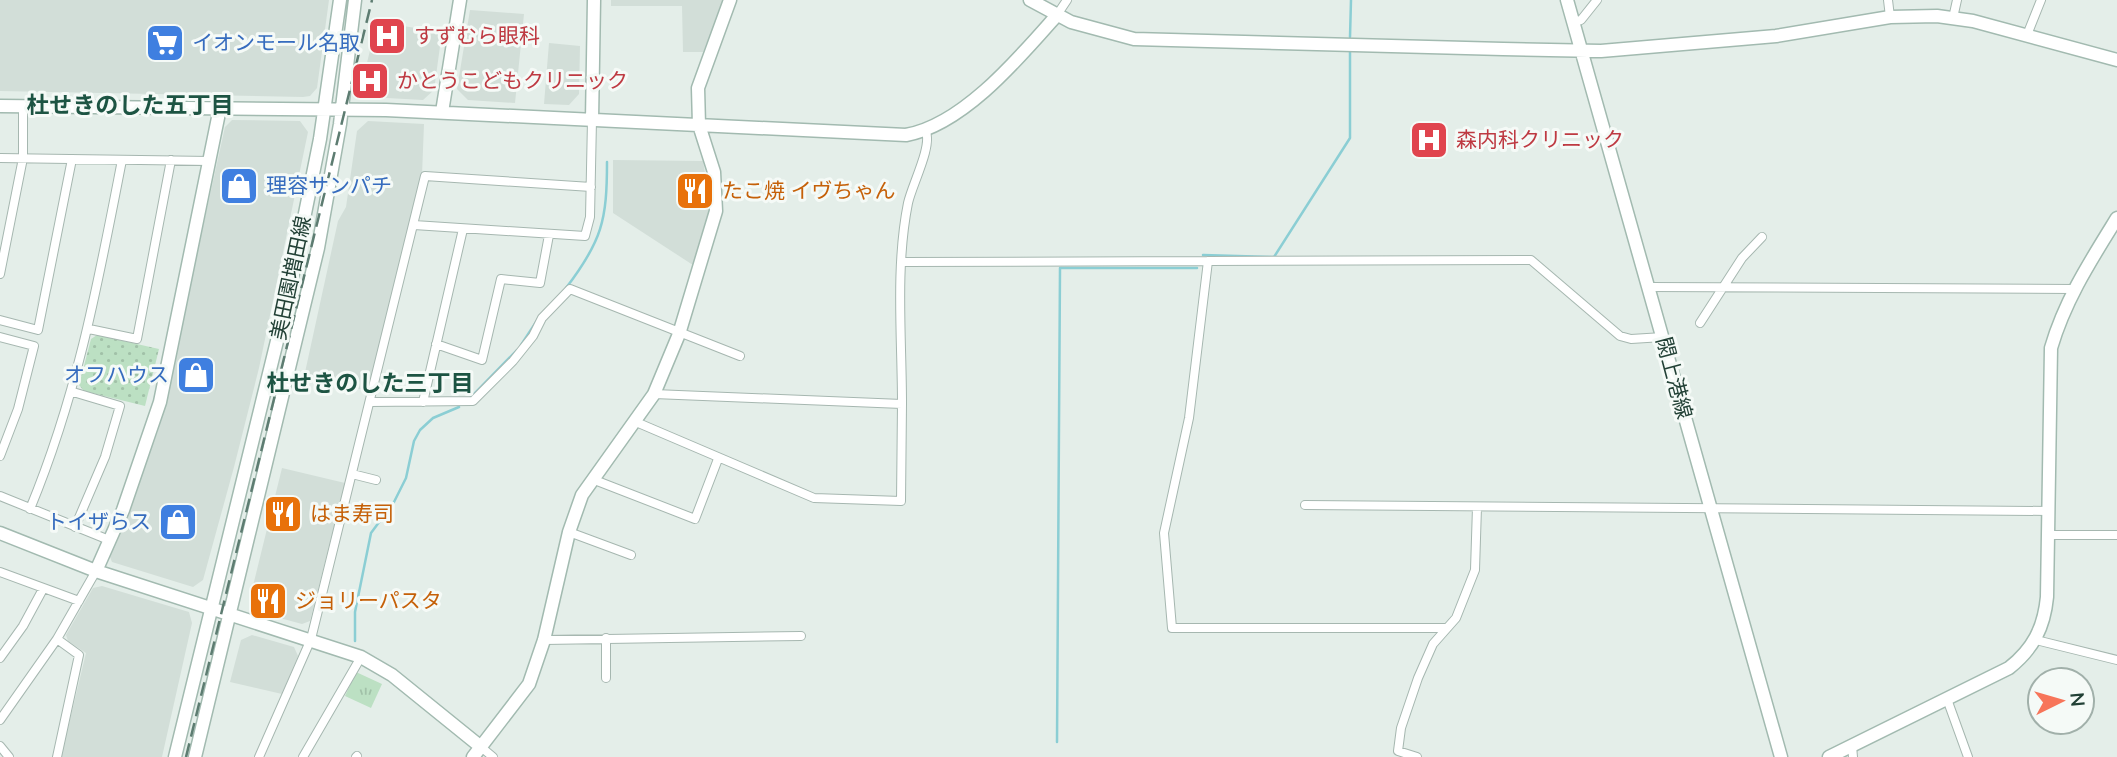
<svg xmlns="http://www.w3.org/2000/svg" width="2117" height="757" font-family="'Nunito Sans','Noto Sans JP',sans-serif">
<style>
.built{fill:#d2ded8}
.grass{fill:url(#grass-tufts)}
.park{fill:url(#park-dots)}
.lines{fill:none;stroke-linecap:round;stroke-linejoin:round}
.stream{stroke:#8bced4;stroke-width:2.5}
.street-casing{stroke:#a6b7b0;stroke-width:10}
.secondary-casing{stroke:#a2bab0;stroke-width:15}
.street{stroke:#fff;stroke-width:8}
.secondary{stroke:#fff;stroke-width:12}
.rail{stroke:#5d7c71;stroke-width:2.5;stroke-dasharray:14 7;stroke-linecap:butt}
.labels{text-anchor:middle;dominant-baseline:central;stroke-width:6;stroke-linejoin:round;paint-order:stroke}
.health-label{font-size:21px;fill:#be3a42;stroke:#f5faf7;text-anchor:start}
.shop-label{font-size:21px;fill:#366cbe;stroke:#f5faf7;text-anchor:start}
.food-label{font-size:21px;fill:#c56008;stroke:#f5faf7;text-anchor:start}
.street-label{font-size:21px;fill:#224136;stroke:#f5faf7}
.neighbourhood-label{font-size:23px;font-weight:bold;fill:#1d5443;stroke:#f5faf7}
</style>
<defs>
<pattern id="grass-tufts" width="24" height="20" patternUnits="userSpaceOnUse" patternTransform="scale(1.75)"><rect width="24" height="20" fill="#bce0c3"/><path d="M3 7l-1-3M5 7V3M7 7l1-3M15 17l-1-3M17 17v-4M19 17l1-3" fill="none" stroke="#a1c1a8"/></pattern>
<pattern id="park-dots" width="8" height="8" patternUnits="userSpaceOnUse" patternTransform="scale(1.75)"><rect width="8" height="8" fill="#bce0c3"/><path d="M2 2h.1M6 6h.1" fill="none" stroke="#a1c1a8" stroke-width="1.8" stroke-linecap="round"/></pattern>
</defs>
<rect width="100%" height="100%" fill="#e4eee9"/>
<path class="built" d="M0 0H329L317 88 310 96 303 97 0 91Z
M611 0H724L703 52H683L682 6H611Z
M470 10 524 14 515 103 468 100 457 89Z
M377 22 442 32 434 90 423 100 369 97 361 87Z
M549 43 580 46 579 94 569 105 544 104Z
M232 120 300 121 308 132 259 368 234 467 203 580 193 587 112 562 110 557 158 431 225 127Z
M368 121 424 124 422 175 368 391 304 377 338 221 346 207 357 131Z
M613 160 703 161 711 209 696 267 613 213Z
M282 468 345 483 310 621 302 624 254 611 250 598Z
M102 586 189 612 192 623 162 757H61L86 653 68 641 66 635 93 588Z
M252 635 294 647 298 656 282 694 230 682 241 640Z"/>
<path class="grass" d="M356 672 382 684 371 708 345 696Z"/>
<path class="park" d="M97 335 159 349 145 406 84 391 79 385 91 339Z"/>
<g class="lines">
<path class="stream" d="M1350 37 1351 0
M1203 255 1274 257 1350 138V50
M566 288C602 241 607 220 607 162
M521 345 540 316
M470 398 517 350
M355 641V612L371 533 394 502 406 478 414 441 420 430 433 418 459 407
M1057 742 1060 268H1197"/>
<defs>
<path id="street" d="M1888 0 1890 17
M1057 15 1067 0
M1953 18 1957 0
M1573 22 1581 20 1597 0
M2027 35 2041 0
M0 158 210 161
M414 225 585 236 590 217 592 120
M1208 261 1189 418 1164 533 1172 628H1447
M902 262 1531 260 1620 336 1631 339 1663 337
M0 274 23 158V106
M1649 287 2074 289
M0 320 38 330 72 159
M1700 323 1742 258 1762 237
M89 329 137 339 171 160
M0 337 34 346 18 409 0 456
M436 344 482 360 501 279 540 283 549 235
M73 392 120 406 105 457 75 527
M654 394 902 404C902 338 895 268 908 203 912 185 932 147 926 132
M370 402 473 401 513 361 533 336 542 318 570 289 740 356
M423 402 463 229
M636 422 814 498 901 501 902 404
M352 474 376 480
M592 479 695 519 718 459
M0 496 109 540
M1305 505 2048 511
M30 509C78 393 98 283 122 160
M569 532 631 555
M2048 535H2117
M0 572 79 601
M606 638V678
M544 640 801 636
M2036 640 2117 660
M0 658 23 626 43 589
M1947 699 1968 757
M0 720 57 639
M0 746 9 757
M1852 746 1853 757
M481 747 493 757
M57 757 79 655 57 639 96 571
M259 757 311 639 425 176 591 187
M303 757 361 657
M356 757 357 756
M1417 757 1398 751 1401 728 1418 678 1433 644 1456 618 1475 570 1477 507"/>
<path id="secondary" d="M1030 0 1071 22 1134 39 1503 49 1601 51 1776 36 1890 17 1937 16 1973 21 2117 60
M1567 0 1781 757
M0 106 386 110 906 135C963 125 1019 58 1057 15
M442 112 460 0
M592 120 594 0
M0 533 96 571 361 657 392 675 481 747
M96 571 123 510 160 402 220 108
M175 757 290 288 320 139 340 0
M195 757 318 248 340 124 355 0
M473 757 529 684 544 640 569 532 582 495 654 394 679 334 716 211 714 172 699 125 698 88 730 0
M1829 757 2009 668C2033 649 2044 628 2047 597L2051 348C2065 300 2091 260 2117 218"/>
</defs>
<use href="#street" class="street-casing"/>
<use href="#secondary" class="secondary-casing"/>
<use href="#street" class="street"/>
<use href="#secondary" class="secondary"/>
<path class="rail" d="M186 757 372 0"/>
</g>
<defs>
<symbol id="hospital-square" viewBox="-11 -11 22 22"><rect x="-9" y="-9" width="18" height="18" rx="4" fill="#e0444e" stroke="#f5faf7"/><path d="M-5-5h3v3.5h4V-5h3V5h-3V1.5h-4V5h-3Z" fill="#fff"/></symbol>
<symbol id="supermarket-square" viewBox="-11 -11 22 22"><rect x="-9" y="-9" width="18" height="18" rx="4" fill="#3f7fe0" stroke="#f5faf7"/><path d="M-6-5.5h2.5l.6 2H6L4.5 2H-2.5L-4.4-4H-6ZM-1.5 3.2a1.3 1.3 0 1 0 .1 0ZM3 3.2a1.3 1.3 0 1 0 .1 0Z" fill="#fff"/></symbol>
<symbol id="shop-square" viewBox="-11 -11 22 22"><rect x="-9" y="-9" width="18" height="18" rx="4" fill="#3f7fe0" stroke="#f5faf7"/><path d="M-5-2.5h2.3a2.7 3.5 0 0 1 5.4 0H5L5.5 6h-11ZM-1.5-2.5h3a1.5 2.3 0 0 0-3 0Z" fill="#fff"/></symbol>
<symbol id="restaurant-square" viewBox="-11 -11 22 22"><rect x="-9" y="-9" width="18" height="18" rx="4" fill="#e8710a" stroke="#f5faf7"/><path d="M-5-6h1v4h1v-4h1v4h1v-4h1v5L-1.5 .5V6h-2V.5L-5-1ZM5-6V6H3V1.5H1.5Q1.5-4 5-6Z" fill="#fff"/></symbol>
</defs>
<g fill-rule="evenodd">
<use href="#hospital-square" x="365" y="14" width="44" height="44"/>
<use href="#supermarket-square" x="143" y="21" width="44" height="44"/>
<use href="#hospital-square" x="348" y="59" width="44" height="44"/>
<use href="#hospital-square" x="1407" y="118" width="44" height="44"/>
<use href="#shop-square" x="217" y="164" width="44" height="44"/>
<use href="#restaurant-square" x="673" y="169" width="44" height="44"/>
<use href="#shop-square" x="174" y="353" width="44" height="44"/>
<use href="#restaurant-square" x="261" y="492" width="44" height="44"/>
<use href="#shop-square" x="156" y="500" width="44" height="44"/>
<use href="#restaurant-square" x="246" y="579" width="44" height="44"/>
</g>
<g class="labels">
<g class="health-label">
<text x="414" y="36">すずむら眼科</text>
<text x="397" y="81">かとうこどもクリニック</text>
<text x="1456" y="140">森内科クリニック</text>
</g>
<g class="shop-label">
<text x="192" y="43">イオンモール名取</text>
<text x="266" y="186">理容サンパチ</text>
<text x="169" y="375" text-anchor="end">オフハウス</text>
<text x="151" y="522" text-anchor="end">トイザらス</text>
</g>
<g class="food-label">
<text x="722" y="191">たこ焼 イヴちゃん</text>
<text x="310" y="514">はま寿司</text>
<text x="295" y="601">ジョリーパスタ</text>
</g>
<g class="street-label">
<text transform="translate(291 278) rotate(-78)">美田園増田線</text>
<text transform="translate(1674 378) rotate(75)">閖上港線</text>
</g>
<g class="neighbourhood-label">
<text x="130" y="105">杜せきのした五丁目</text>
<text x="370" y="383">杜せきのした三丁目</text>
</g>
</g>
<g transform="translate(2061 701) rotate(85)"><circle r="33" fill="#f5faf7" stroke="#a1b0aa" stroke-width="2"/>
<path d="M0-5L12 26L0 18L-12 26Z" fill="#f7755a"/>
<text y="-10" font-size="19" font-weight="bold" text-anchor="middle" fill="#224136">N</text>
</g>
</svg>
